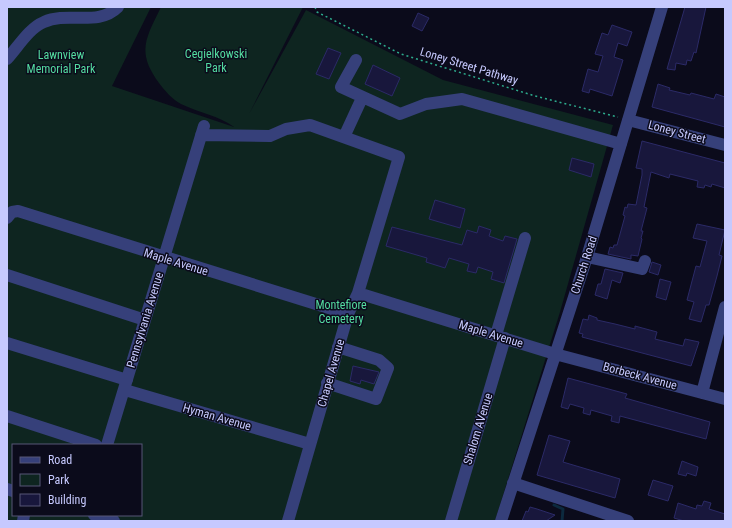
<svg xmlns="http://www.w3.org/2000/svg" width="732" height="528" font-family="'Roboto Condensed',sans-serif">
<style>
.green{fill:#0e2520;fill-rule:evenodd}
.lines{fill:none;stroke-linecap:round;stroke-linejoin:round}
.stream{stroke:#0c293e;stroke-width:3}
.building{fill:#18173c;stroke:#2b2a67}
.path{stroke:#2dab8c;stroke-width:1.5;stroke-dasharray:2 3;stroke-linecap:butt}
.minor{stroke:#36407a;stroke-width:12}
.labels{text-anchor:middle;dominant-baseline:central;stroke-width:3;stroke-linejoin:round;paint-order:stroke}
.park-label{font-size:12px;fill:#54dca1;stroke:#0b0b1b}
.street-label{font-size:12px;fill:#c6c9fe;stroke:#0b0b1b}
</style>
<rect width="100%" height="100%" fill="#0b0b1b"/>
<path class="green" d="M7 7H151L112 86 234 127C220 116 197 112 181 104 172 99 165 91 159 83 136 52 146 38 161 7H303L249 114 306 10 443 80 613 125 560 312 495 521H7ZM13 445H141V515H13Z"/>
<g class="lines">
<path class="stream" d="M554 505 563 509 562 521"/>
</g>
<path class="building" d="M685 7H706L696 53 694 52 691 61 687 60 686 65 676 63 675 70 667 69Z
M418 13 429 18 422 31 412 26Z
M612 25 632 32 627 46 618 43 614 57 623 60 612 96 590 89 589 93 582 91 588 69 598 72 603 56 595 54 602 33 608 35Z
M328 48 341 53 329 79 316 74Z
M373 65 400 78 392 96 365 84Z
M658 84 670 88 669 90 690 95 691 93 714 99 716 94 725 97V127L652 107Z
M642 141 725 163V188L712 184 711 187 705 185 704 188 697 187 698 181 670 174 669 178 651 172 644 207 647 208 641 231H643L641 238 642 239 638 256 631 255V259L608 254 610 247 613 248 614 245H617L625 216 623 215 625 207 627 208 628 204 636 205 642 175V169L636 168Z
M572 158 594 164 591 177 569 170Z
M435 200 465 209 460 228 429 219Z
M697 224 725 230 719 255 722 256 717 276 709 305H706L701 322 689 319 694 302 687 300 696 266 700 267 707 241 693 238Z
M479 226 491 230 489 236 503 241 505 236 517 239 504 283 491 279 493 272 478 267 476 273 467 271 469 264 449 258 445 268 426 262 427 258 386 246 392 227 462 245 467 230 477 233Z
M652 262 661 265 658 275 649 272Z
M605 269 623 273 620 283 612 280 607 299 595 295 598 284H601Z
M660 279 671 282 666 300 656 297Z
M589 315 597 318V320L615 324 635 329V326L657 332 655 339 683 346 685 339 699 342 691 366 582 337 583 334 579 333 583 319 588 320Z
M353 366 379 372 374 384 361 380 360 384 350 381Z
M568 378 627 394 625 398 710 422 706 439 620 416 619 423 611 421 612 416 591 410 590 415 583 413 584 408 570 404 568 409 561 407Z
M549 435 570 441 563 462 620 479 615 498 537 475Z
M682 461 698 467 696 476 687 473 686 476 678 474Z
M653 480 673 486 668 501 648 495Z
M704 501 711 503 709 509 725 514V521H684L674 518 678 503 696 509 697 505 702 506Z
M530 507 537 509 555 515 546 521H522L526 511 528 512Z"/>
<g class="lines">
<path class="path" d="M315 7 317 12 401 54 535 96 618 117"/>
<path class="minor" d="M7 59C18 47 29 28 44 22 68 11 98 27 118 7
M356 60 341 87 400 114 426 104 462 99 621 144
M628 120 725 145
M201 135 270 136 286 129 310 125 399 157 358 293 348 314 288 521
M344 137 362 98
M7 218 12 212 18 211 348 314
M587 257 642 269 645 261
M7 275 145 320
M358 293 555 354 725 399
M496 335 525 238
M7 343 127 380
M327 383 376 399 388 368 379 360 338 347
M125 390 310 444
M702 393 725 307
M7 416 96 445
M107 445 204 126
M513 483 628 521
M7 489 13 491
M94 515 114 521
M23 521 24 515
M451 521 505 338
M501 521 587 257 662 7"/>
</g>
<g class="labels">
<g class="park-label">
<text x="216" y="54">Cegielkowski<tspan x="216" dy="14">Park</tspan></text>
<text x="61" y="55">Lawnview<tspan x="61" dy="14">Memorial Park</tspan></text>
<text x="341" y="305">Montefiore<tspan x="341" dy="14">Cemetery</tspan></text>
</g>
<g class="street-label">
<text transform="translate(469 66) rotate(17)">Loney Street Pathway</text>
<text transform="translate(677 132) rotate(15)">Loney Street</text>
<text transform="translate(176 262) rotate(17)">Maple Avenue</text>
<text transform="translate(584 265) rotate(-72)">Church Road</text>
<text transform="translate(145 320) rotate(-73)">Pennsylvania Avenue</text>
<text transform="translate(491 334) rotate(17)">Maple Avenue</text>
<text transform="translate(331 373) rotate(-74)">Chapel Avenue</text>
<text transform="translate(640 376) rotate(15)">Borbeck Avenue</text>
<text transform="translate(217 417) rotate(16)">Hyman Avenue</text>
<text transform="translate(478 429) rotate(-73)">Shalom AVenue</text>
</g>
</g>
<rect width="732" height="528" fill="none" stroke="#c6c9fe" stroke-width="16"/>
<rect x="12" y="444" width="130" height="72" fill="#0b0b1b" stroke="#565776"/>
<rect x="20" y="457" width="20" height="6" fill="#36407a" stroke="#565776"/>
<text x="48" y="464" font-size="12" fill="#c6c9fe">Road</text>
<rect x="20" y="474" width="20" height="12" fill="#0e2520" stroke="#565776"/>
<text x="48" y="484" font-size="12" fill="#c6c9fe">Park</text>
<rect x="20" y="494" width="20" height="12" fill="#18173c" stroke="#565776"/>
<text x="48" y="504" font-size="12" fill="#c6c9fe">Building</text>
</svg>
